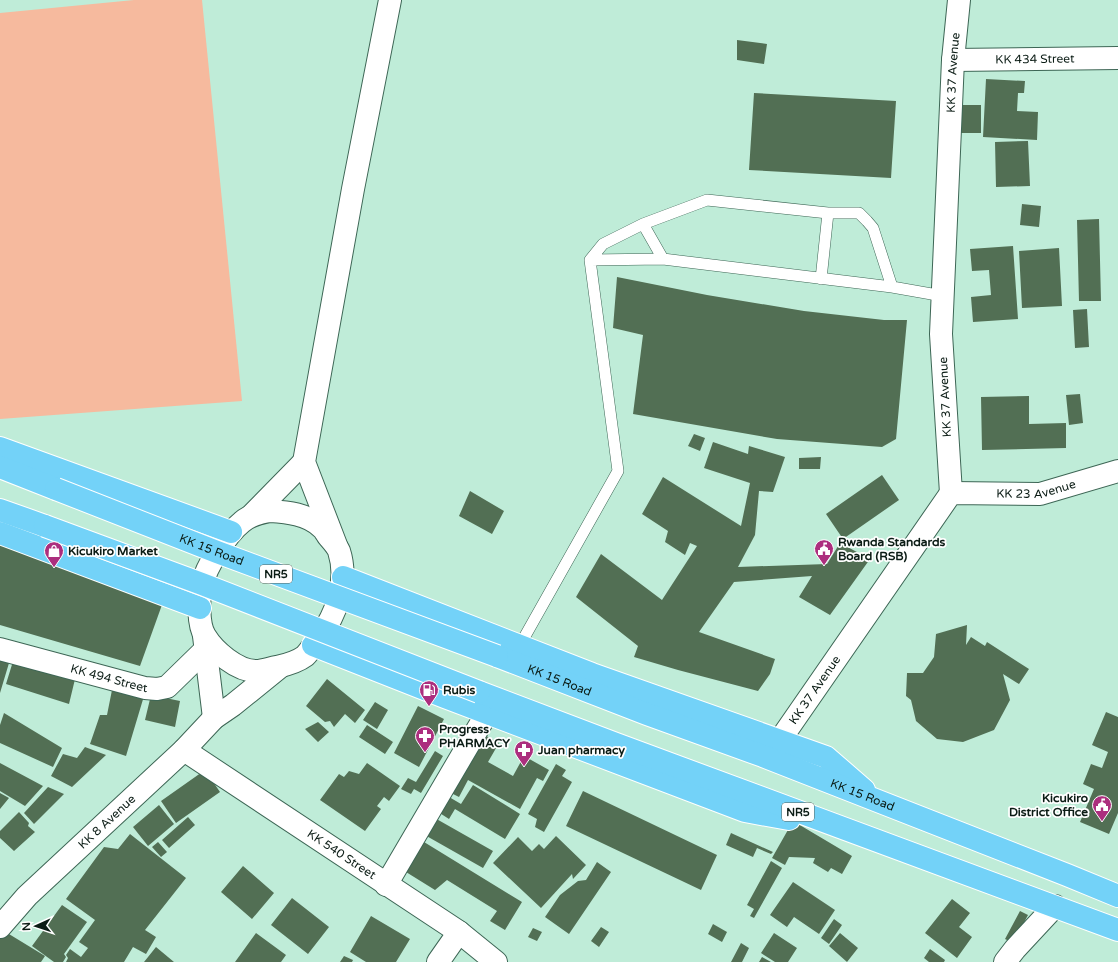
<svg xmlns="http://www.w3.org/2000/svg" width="1118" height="962" font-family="'Varela Round',sans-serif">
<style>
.garden{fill:#f6ba9e}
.building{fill:#526f54}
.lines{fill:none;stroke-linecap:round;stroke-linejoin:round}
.lane-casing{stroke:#3d6655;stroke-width:12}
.street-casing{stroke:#3d6655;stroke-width:24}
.secondary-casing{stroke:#3d6655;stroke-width:24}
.highway-casing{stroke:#fff;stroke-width:24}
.lane{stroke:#fff;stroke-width:11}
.street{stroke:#fff;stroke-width:22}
.secondary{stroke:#fff;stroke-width:22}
.highway{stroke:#73d2f8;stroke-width:22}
.highway-bridge-casing{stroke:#fff;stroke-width:24;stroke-linecap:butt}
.highway-bridge{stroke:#73d2f8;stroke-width:22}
.labels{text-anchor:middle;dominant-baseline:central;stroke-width:3.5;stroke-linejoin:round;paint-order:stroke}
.shield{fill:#fff;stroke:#54605b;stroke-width:1}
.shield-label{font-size:11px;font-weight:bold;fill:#0b1c15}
.street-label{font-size:12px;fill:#0b1c15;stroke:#fff}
.poi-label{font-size:12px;font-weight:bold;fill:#0b1c15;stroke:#fff;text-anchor:start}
</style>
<rect width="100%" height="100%" fill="#bfecd8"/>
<path class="garden" d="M134 0H202L242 401 0 419V13Z"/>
<path class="building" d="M737 40 767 44 764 64 737 60Z
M986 79 1025 81 1024 93H1018L1017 111 1038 112 1037 140 983 137Z
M754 93 896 101 891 178 749 170Z
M961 105H981V133H961Z
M1028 141 1030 186 996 187 995 142Z
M1022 204 1041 206 1039 227 1020 225Z
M1099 219 1101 301H1079L1077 220Z
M1013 246 1018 319 973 322 971 297 991 295 989 270 972 271 970 249Z
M1059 248 1062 306 1022 308 1019 251Z
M617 277 707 295 804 311 884 320H907L896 439 882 447 777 439 633 414 643 335 613 328Z
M1087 309 1089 347 1075 348 1073 310Z
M1080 394 1083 423 1069 425 1066 395Z
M1029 396V424L1066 423V448L982 450 981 397Z
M694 434 705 438 700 451 688 446Z
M713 442 748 454 749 446 785 457 773 492 759 491 755 535 738 567 827 564 840 543 870 559 830 615 799 597 812 576 734 582 699 632 775 659 770 674 758 691 678 670 634 657 638 646 576 597 601 554 662 600 697 546 690 543 685 555 665 542 668 531 642 514 663 477 741 526 750 483 704 468Z
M821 457 820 469H799V458Z
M882 475 899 500 843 539 826 514Z
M470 491 504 511 492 534 459 516Z
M0 538 163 602 140 666 0 625Z
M967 625 966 645 971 637 985 646 987 642 1029 669 1019 684 1003 674 1010 700 994 730 963 742 937 739 916 721 911 700 906 696 907 673H923L934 657 936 634Z
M14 658 76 675 69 704 6 684Z
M0 660 9 663 0 693Z
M327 679 365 710 355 723 345 714 334 727 330 721 325 722 306 706Z
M113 685 144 696 126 756 90 744 100 715H107Z
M151 695 180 701 175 727 145 720Z
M375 702 388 710 377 729 363 720Z
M418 706 444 719 419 767 394 753Z
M1106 712 1118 717V813L1109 834 1080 822 1094 789 1083 784 1091 764 1102 768 1108 752 1092 745Z
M4 713 62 748 53 767 0 743V725Z
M318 722 329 732 318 742 305 729Z
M367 725 393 742 385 754 359 737Z
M479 732 499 743 488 762 513 776 524 756 549 770 543 781 537 778 520 809 468 780 459 797 447 791Z
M85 747 106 755 72 787 51 776 63 754 77 758Z
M435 751 443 756 421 793 414 789 411 794 401 789 408 778 416 782Z
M0 763 43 786 25 806 0 791Z
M367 763 400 786 389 801 384 797 377 806 381 809 365 831 320 800 339 774 344 777 349 771 359 774Z
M556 764 566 770 562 776 572 782 544 832 535 827 537 819 528 814Z
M205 770 220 792 176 823 161 801Z
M473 785 520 814 505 839 455 809 449 819 435 810 444 794 461 804Z
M48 787 64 794 34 824 24 813Z
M583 791 717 855 701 890 566 826Z
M0 793 9 798 0 809Z
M159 805 174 824 148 846 133 827Z
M19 812 29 823 28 826 35 832 14 851 0 838V831Z
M188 817 195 825 169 848 162 840Z
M433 817 493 851 483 868 423 834Z
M793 821 852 856 842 874 831 868 828 872 813 863 815 858 789 857 785 865 772 858Z
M731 833 773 852 771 854 757 848 753 857 726 845Z
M130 834 186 878 145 930 156 937 146 954 133 947 124 962H66L68 958 66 955 70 949 81 957 88 948 79 942 95 920 66 899 104 847 118 849Z
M556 836 586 865 573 879 572 874 541 908 493 863 518 837 532 851 539 844 544 849Z
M158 842 167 852 161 857 152 847Z
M424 842 522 902 505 930 490 921 497 911 447 880 435 890 406 872Z
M771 861 782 868 754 918 750 916 754 909 747 905Z
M597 862 611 872 569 934 545 917 560 895 578 881 586 880Z
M243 866 274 893 252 919 221 892Z
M793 882 835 910 819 934 794 917 787 927 770 915Z
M292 898 329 927 308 954 271 925Z
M952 899 970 913 959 927 972 937 957 958 925 933Z
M62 905 87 922 64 954 66 957 63 962H54L32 946Z
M1020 911 1028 915 1013 943 1005 939Z
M371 916 410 939 396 962H366L350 952Z
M834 919 842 925 829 944 821 938Z
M713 924 727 932 722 942 708 934Z
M601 927 609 932 599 947 591 941Z
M533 928 542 932 537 941 528 937Z
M4 931 45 956 41 962H0V938Z
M256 933 286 955 281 962H235Z
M774 933 797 948 788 962H775L761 953Z
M840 933 858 948 847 962 829 946Z
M741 943 749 948 742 962H731Z
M156 947 174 962H144Z
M930 949 945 960 944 962H929L924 958Z
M344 956 353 960 352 962H340Z
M762 957 771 962H759Z"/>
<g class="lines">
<defs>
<path id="lane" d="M643 224 707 200 828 213H859L867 221 873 228 892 287
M590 260 603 244 643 224 663 259
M821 279 828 213
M520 645 618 471 590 260 663 259 892 287 943 296"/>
<g id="street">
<path id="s1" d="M953 60 1118 58"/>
<path id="s2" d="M951 493 941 334 953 60 959 0"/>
<path d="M253 514 304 462"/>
<path d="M336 545 304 462 353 189 390 0"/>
<path id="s3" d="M0 649 145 688 157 689 167 687 206 649"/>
<path id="s4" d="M184 750 459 932 496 962"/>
<path d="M386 885 487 713"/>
<path d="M438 962 459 932"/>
<path d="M1005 962 1015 949 1055 906"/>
</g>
<g id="secondary">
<path d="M270 511C287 512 308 514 321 527 324 529 326 533 328 536 332 541 337 546 339 551 349 582 336 615 318 639 314 644 310 651 305 656 297 662 286 665 277 667 270 668 263 671 256 671 237 671 214 651 205 636 198 625 198 598 202 585 206 566 227 534 242 522 250 515 259 513 270 511Z"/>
<path d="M204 636 214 718"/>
<path id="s5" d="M780 740 951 493 1040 494 1118 471"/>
<path id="s6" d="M0 927 27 896 184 750 214 718 233 705 280 667"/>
</g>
<g id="highway">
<path d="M0 448 231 532"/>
<path d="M0 467 56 489"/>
<path d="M0 510 45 526"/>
<path d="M0 533 200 608"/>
<path d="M343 577 592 674 826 757 864 790"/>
<path d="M313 645 445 697 745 811 789 819"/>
<path id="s7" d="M497 656 647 714 763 756 1067 875 1118 896"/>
<path d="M479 692 616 744 1118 930"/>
</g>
</defs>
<use href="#lane" class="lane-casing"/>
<use href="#street" class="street-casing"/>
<use href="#secondary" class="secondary-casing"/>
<use href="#highway" class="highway-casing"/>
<use href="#lane" class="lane"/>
<use href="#street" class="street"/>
<use href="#secondary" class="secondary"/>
<use href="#highway" class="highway"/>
<defs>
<g id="highway-bridge">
<path id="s8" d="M56 489 217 552 497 656"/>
<path d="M45 526 202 584 479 692"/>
</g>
</defs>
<use href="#highway-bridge" class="highway-bridge-casing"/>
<use href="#highway-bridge" class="highway-bridge"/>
</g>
<defs>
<symbol id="civic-pin" viewBox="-11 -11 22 30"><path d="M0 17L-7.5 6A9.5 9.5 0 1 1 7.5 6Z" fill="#ac2e7e" stroke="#fff"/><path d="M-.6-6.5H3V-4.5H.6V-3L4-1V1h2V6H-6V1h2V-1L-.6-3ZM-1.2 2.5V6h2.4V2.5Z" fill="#fff"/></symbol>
<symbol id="shop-pin" viewBox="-11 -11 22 30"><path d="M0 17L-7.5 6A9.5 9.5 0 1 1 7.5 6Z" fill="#ac2e7e" stroke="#fff"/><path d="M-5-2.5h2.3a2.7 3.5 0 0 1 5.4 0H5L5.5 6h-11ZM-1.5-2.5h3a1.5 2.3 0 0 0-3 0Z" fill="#fff"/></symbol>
<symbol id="fuel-pin" viewBox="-11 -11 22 30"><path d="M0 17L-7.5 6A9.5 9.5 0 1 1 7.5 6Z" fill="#ac2e7e" stroke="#fff"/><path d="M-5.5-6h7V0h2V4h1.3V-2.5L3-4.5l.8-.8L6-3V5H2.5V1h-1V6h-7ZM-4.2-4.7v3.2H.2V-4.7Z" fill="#fff"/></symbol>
<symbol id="pharmacy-pin" viewBox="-11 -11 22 30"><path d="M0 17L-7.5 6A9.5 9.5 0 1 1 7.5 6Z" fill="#ac2e7e" stroke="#fff"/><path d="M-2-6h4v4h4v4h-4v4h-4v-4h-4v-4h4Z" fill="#fff"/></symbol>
</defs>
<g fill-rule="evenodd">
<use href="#civic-pin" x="813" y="538" width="22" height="30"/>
<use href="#shop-pin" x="43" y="540" width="22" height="30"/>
<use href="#fuel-pin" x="418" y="679" width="22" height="30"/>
<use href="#pharmacy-pin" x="414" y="725" width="22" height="30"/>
<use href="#pharmacy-pin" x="513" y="739" width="22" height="30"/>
<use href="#civic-pin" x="1091" y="794" width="22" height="30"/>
</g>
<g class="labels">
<g class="shield">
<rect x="260" y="565" width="32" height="18" rx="3"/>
<rect x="782" y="803" width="32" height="18" rx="3"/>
</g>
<g class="shield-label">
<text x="276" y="574">NR5</text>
<text x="798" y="812">NR5</text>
</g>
<g class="street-label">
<text stroke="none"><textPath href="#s1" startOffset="82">KK 434 Street</textPath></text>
<text stroke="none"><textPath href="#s2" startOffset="421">KK 37 Avenue</textPath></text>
<text transform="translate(945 397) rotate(-93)">KK 37 Avenue</text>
<text stroke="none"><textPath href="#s5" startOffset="386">KK 23 Avenue</textPath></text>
<text stroke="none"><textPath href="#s8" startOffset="167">KK 15 Road</textPath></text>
<text stroke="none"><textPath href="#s3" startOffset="113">KK 494 Street</textPath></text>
<text stroke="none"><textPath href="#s7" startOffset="67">KK 15 Road</textPath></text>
<text stroke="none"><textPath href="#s5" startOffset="61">KK 37 Avenue</textPath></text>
<text stroke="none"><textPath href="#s7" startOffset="391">KK 15 Road</textPath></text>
<text stroke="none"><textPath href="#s6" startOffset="150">KK 8 Avenue</textPath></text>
<text stroke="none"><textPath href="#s4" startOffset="189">KK 540 Street</textPath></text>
</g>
<g class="poi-label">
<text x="838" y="542">Rwanda Standards<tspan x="838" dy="14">Board (RSB)</tspan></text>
<text x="68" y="551">Kicukiro Market</text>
<text x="443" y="690">Rubis</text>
<text x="439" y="729">Progress<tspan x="439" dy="14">PHARMACY</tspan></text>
<text x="538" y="750">Juan pharmacy</text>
<text x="1088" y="798" text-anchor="end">Kicukiro<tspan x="1088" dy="14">District Office</tspan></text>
</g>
</g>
<g transform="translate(36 926) rotate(267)" stroke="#ffffff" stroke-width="3" paint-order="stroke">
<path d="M0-3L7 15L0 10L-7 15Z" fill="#0b1c15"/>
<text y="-6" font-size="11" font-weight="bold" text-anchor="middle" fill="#0b1c15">N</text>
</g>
</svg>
